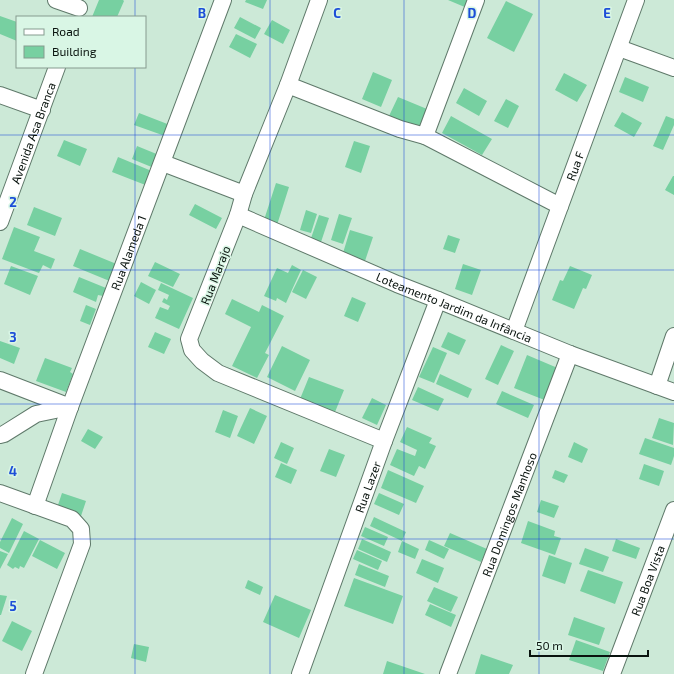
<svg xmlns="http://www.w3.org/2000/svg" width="674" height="674" font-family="'Exo 2',sans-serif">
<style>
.building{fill:#77d0a1}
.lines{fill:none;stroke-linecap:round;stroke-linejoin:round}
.minor-casing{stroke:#5f796a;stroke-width:18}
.minor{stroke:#fff;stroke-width:16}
.grid{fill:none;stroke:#1d4ed8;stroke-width:1;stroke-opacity:0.55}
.labels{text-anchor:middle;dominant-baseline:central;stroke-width:3;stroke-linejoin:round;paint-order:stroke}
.street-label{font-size:12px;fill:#09130e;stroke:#d9f6e5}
.grid-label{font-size:13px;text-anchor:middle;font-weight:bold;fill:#1d4ed8;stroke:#d9f6e5;stroke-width:3;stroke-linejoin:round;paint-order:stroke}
</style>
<rect width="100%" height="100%" fill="#cce9d7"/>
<path class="building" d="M99 0H123L124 1 117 17H92Z
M246 0H267L263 9 245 2Z
M448 0H470L467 8Z
M506 1 533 14 514 52 487 38Z
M0 16 17 22V41L0 34Z
M240 17 261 28 255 39 234 28Z
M272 20 290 30 283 44 264 34Z
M236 34 257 44 250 58 229 47Z
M373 72 392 80 381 107 362 99Z
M564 73 587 85 577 102 555 90Z
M625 77 649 87 643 102 619 92Z
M464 88 487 101 479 116 456 103Z
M398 97 427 109 419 128 389 116Z
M506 99 519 106 508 128 494 121Z
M622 112 642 123 634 137 614 126Z
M139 113 170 125 165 136 134 125Z
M451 116 492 139 482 155 442 133Z
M666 116 674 119V125L663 150 653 146Z
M64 140 87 149 80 166 57 156Z
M354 141 370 146 361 173 345 167Z
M137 146 159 155 154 168 132 159Z
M118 157 154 172 148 186 112 172Z
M673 176H674V195L665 190Z
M276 183 289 187 277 225 264 220Z
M195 204 222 218 216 229 189 215Z
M34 207 62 218 55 236 27 225Z
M306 210 317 214 311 233 300 230Z
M339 214 352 218 343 244 331 240Z
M319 215 329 218 320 245 310 241Z
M14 227 40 237 34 251 55 259 51 269 43 265 39 273 2 259Z
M350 230 373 237 365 261 343 253Z
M448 235 460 239 455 253 443 249Z
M80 249 119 265 112 282 73 266Z
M155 262 180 274 173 287 148 276Z
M463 264 481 270 472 295 455 289Z
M292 265 301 270 286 303 277 298 276 301 264 296 277 268 288 273Z
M11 266 38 276 30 295 4 284Z
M570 266 592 275 586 289 583 288 574 309 552 300 560 280 563 281Z
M303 270 317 277 306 299 292 292Z
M79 277 106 288 103 296 98 295 96 302 73 292Z
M141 282 156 290 149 304 134 296Z
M161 283 193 298 179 329 155 318 160 307 168 310 170 306 162 302 164 298 167 300 169 295 158 290Z
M352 297 366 303 358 322 344 316Z
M232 299 259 312 262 305 284 316 265 353 269 355 257 378 232 366 251 327 225 314Z
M86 305 96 309 90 325 80 321Z
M155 332 171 339 164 354 148 347Z
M448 332 466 340 459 355 441 347Z
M0 341 20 348 14 364 0 358Z
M501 345 514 351 498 385 485 379Z
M282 346 310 360 295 391 267 377Z
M433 347 447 353 434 383 419 377Z
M527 355 560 369 547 401 514 388Z
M45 358 72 368 70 372 73 374 66 392 36 381Z
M440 374 472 389 468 398 436 384Z
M309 377 344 390 335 412 300 399Z
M418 387 444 399 438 411 412 400Z
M502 391 534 405 528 418 496 404Z
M372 398 386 405 377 425 362 418Z
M250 408 267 416 254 444 237 436Z
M223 410 238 416 230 438 215 432Z
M659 418 674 423 673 445 652 438Z
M407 427 432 438 429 443 436 446 425 469 419 466 414 476 390 465 397 449 415 456 417 450 400 442Z
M88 429 103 437 95 449 81 441Z
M645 438 674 448V456L671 465 639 454Z
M281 442 294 448 287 464 274 458Z
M574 442 588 449 582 463 568 457Z
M329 449 345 455 336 477 320 471Z
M281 463 297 470 291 484 275 477Z
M644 464 664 471 659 486 639 479Z
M388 470 424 486 416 503 381 488Z
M555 470 568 475 564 483 552 478Z
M62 493 86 501 80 519 56 511Z
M379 493 404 504 399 515 374 504Z
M541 500 559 506 554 518 537 512Z
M374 517 406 532 402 541 370 526Z
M12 518 23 524 9 553 0 548V542Z
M528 521 555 531 554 536 561 538 555 555 521 543Z
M365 527 388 537 384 546 361 536Z
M24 531 39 539 24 568 20 566 19 569 15 567 13 569 7 565Z
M450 533 487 549 481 562 444 546Z
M362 539 391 552 387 562 358 549Z
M616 539 640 548 636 559 612 551Z
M40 540 65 553 57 569 32 556Z
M429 540 449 549 444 559 425 550Z
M402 541 419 549 415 559 398 552Z
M585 548 609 557 603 572 579 564Z
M357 550 382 561 378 570 353 559Z
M0 551 8 554 0 569Z
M549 555 572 563 565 584 542 576Z
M422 559 444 568 438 583 416 573Z
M359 564 389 576 385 587 355 575Z
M588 570 623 582 615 604 580 591Z
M354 578 403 596 393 624 344 606Z
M248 580 263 587 260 595 245 588Z
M434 587 458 597 451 612 427 601Z
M0 595 7 596 1 615H0Z
M275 595 311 610 299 638 263 622Z
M430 604 456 615 451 627 425 615Z
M574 617 605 628 599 645 568 635Z
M12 621 32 631 22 651 2 641Z
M576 640 610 652 603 671 569 660Z
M134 644 149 647 146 662 131 658Z
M481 654 513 665 509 674H475Z
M387 661 425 674H383Z"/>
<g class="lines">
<defs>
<g id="minor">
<path d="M56 0 79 8"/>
<path d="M319 0 288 85 244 194 238 215 189 339 192 350 202 361 218 373 384 441"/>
<path d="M619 48 674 68"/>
<path d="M288 85 400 129 425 136 560 206"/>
<path d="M0 95 42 110"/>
<path d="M425 136 476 0"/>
<path d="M163 163 244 194"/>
<path id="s1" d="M238 215 397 284 438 300 570 354 674 392"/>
<path id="s2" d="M0 222 57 67"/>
<path id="s3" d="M514 331 636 0"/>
<path d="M0 380 70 407"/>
<path d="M657 386 674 336"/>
<path d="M0 435 4 434 36 414 70 407"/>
<path d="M0 493 72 519 81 529 82 544 34 674"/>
<path id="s4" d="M35 506 70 407 223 0"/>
<path id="s5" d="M300 674 384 441 438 300"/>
<path id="s6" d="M448 674 570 354"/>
<path id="s7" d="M612 674 674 510"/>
</g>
</defs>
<use href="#minor" class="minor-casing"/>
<use href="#minor" class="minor"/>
</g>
<path class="grid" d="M135 0V17M270 0V674M404 0V674M539 0V674M135 67V674M0 135H674M0 270H674M0 404H674M0 539H674"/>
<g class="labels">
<g class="street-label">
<text stroke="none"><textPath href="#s2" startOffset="95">Avenida Asa Branca</textPath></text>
<text stroke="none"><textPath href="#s3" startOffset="176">Rua F</textPath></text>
<text stroke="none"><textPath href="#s4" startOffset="270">Rua Alameda 1</textPath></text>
<text transform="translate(215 275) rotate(-69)">Rua Marajo</text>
<text stroke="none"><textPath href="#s1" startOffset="235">Loteamento Jardim da Infância</textPath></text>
<text stroke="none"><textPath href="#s5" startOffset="199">Rua Lazer</textPath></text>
<text stroke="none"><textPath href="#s6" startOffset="171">Rua Domingos Manhoso</textPath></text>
<text stroke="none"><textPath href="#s7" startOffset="100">Rua Boa Vista</textPath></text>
</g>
</g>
<g class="grid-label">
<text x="202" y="18">B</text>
<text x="337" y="18">C</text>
<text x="472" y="18">D</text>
<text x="607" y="18">E</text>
<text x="13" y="207">2</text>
<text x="13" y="342">3</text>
<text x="13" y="476">4</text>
<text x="13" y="611">5</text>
</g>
<rect x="16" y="16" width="130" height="52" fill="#d9f6e5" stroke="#869b8f"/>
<rect x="24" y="29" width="20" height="6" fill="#ffffff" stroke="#869b8f"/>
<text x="52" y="36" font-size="12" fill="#09130e">Road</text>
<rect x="24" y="46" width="20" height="12" fill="#77d0a1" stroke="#869b8f"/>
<text x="52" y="56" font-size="12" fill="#09130e">Building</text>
<path d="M530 650v6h118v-6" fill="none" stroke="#09130e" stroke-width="2"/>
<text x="536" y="650" font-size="12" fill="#09130e" stroke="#d9f6e5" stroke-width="3" paint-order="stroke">50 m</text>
</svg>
